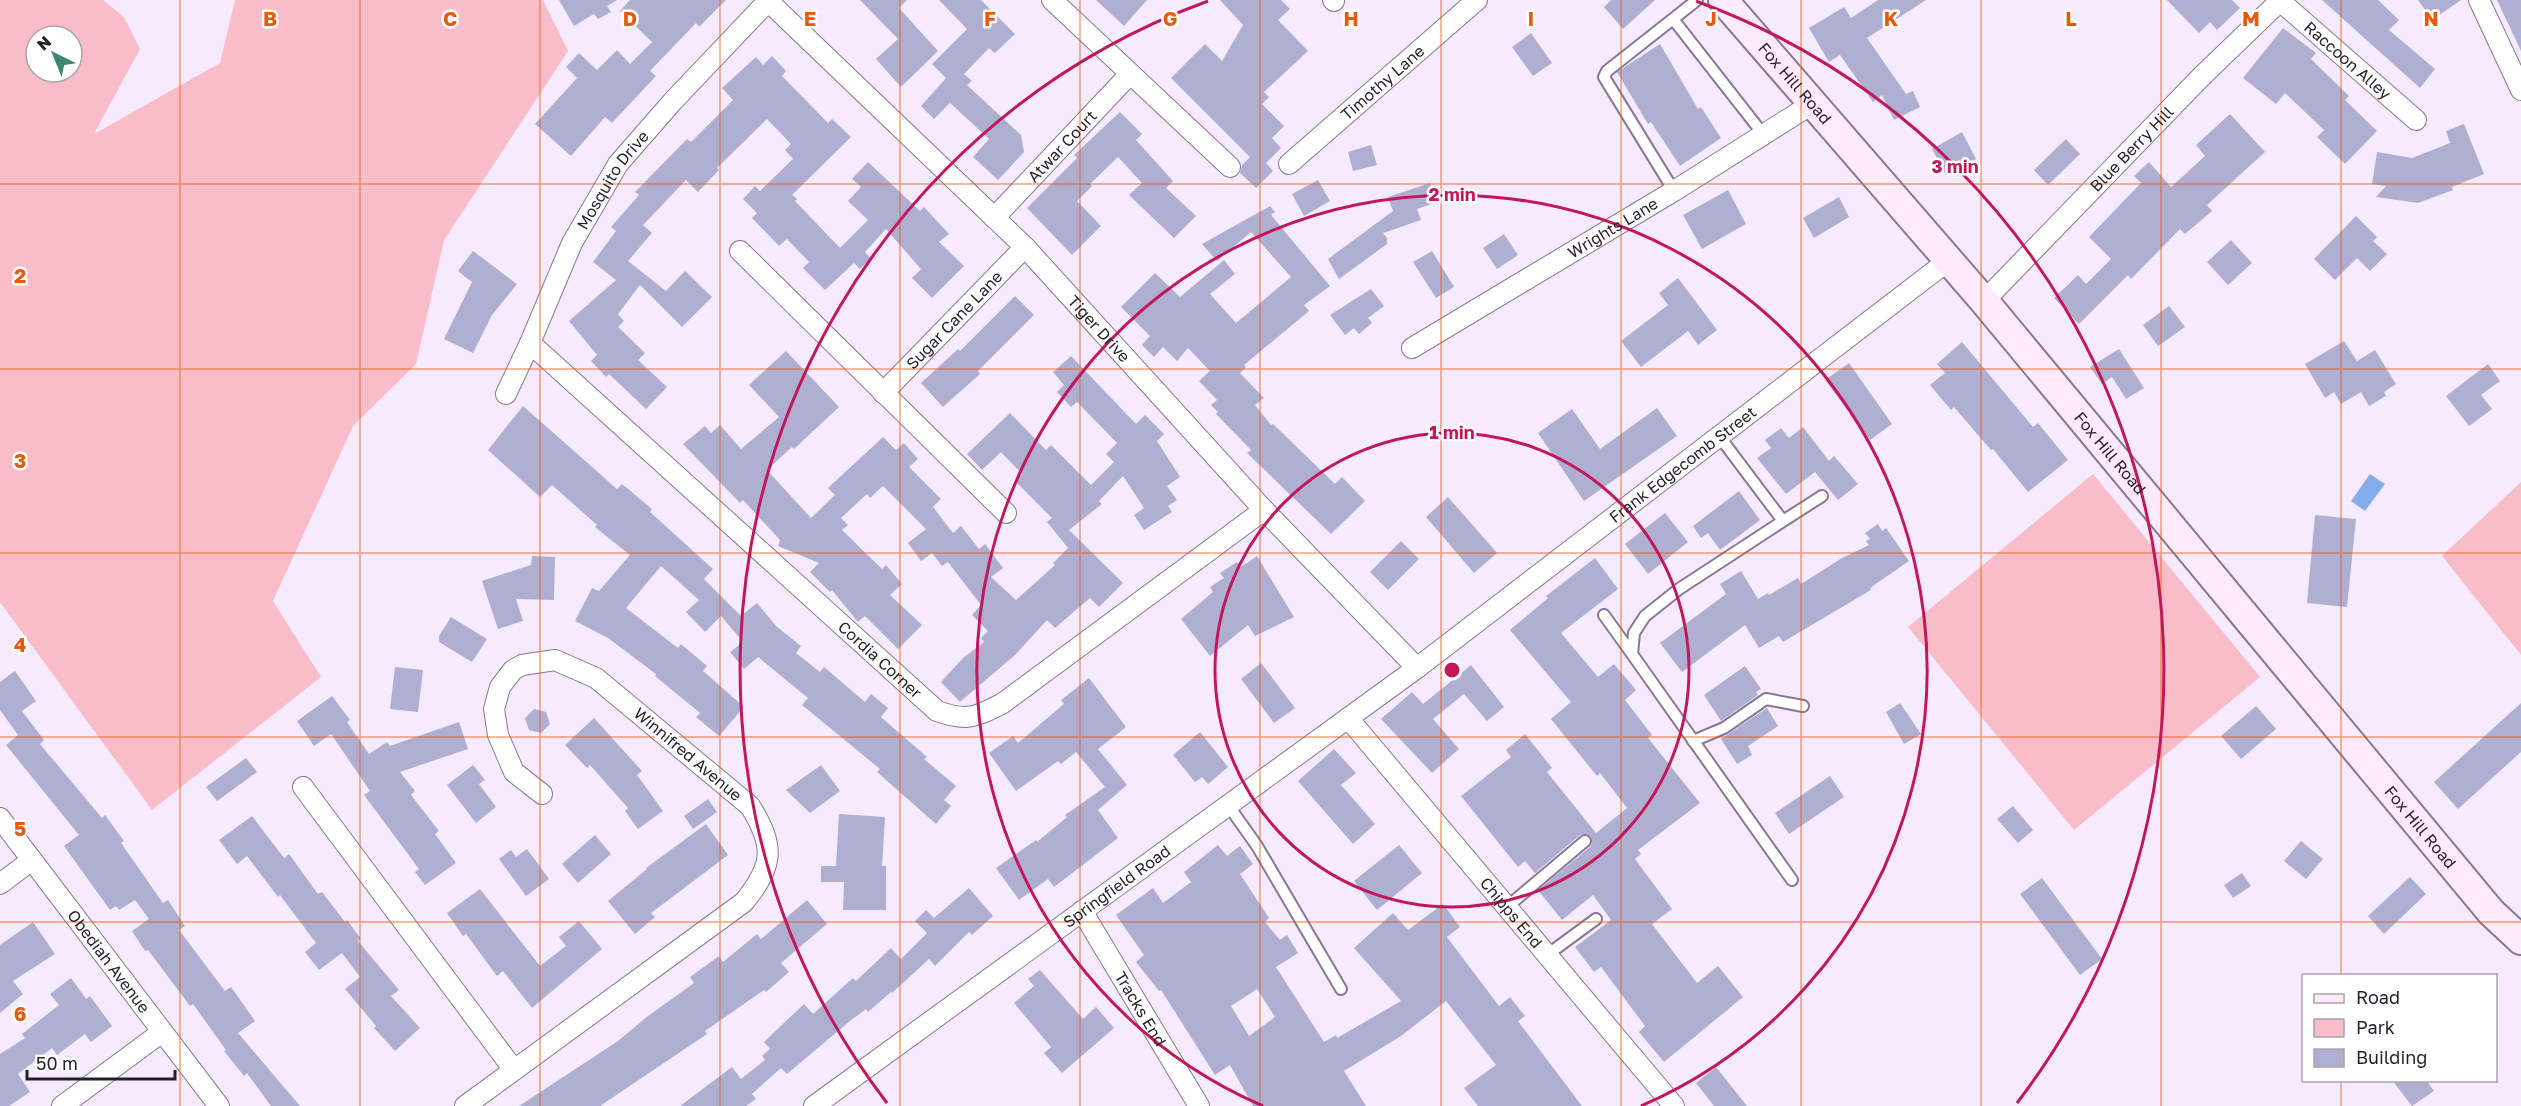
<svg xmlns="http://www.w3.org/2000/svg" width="2521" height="1106" font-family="'Golos Text',sans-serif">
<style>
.green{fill:#f8bdc9;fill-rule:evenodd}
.water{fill:#85ade9}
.building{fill:#afafd2;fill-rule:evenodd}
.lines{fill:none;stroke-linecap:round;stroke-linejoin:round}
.service-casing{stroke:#897795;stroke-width:14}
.minor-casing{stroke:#897795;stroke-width:22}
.secondary-casing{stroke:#897795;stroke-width:32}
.service{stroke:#fff;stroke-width:10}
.minor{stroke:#fff;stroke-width:20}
.secondary{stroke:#feeaf8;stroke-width:28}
.grid{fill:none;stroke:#e8590c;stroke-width:1.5;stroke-opacity:0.55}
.ring{fill:none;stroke:#c2185b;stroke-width:3}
.labels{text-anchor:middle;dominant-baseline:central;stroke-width:5;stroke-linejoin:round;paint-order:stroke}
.street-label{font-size:16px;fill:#261f2b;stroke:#fff}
.grid-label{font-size:20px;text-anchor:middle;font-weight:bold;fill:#e8590c;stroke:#fff;stroke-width:5;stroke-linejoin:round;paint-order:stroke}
.centre{fill:#c2185b;stroke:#fff;stroke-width:3}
.ring-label{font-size:18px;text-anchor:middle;font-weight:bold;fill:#c2185b;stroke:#fff;stroke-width:5;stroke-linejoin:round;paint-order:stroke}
</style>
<rect width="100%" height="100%" fill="#f6eafe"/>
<path class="green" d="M0 0H103L124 17 140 49 94 134 220 63 235 0H543L568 51 444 240 416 364 353 426 273 601 321 677 152 810 0 602ZM36 36H72V72H36Z
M2093 474 2260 677 2074 830 1908 627Z
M2521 482V655L2442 556Z"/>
<path class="water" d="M2370 474 2385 484 2365 511 2351 501Z"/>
<path class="building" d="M559 0H617L607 6 611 12 598 19 594 14 574 26Z
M630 0H726L699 27 696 23 650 71 656 76 612 123 605 117 571 156 535 124 577 78 566 67 579 53 597 70 617 50 630 64 652 42 620 11Z
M860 0H907L899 8 938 51 901 87 876 59 898 39Z
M939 0H981L1015 34 995 53 989 48 964 74 972 81 967 85 1021 135 1024 152 998 180 973 157 989 139 950 103 934 119 921 106 946 78 932 64 967 29Z
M1096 0H1147L1124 26Z
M1220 0H1281L1290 9 1278 20 1308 51 1264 92 1269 97 1262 104 1284 126 1272 138 1281 148 1266 163 1273 171 1256 188 1240 173 1242 165 1250 157 1171 78 1205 44 1222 61 1243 25Z
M1611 0H1655L1623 29 1604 7Z
M1878 0H1926L1867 38 1906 94 1913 91 1920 107 1894 120 1882 95 1873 102 1840 55 1829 62 1809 28 1844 7 1851 18Z
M2167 0H2232L2240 8 2217 30 2210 22 2199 33Z
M2322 0H2378L2399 20 2389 30 2435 69 2420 88Z
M2418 0H2461L2432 20Z
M2497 0H2521V51Z
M2283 28 2316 53 2311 59 2349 96 2345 100 2377 131 2345 164 2317 137 2324 130 2285 93 2276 104 2243 78Z
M1531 33 1552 63 1533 76 1512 47Z
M1660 44 1698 109 1701 107 1721 138 1680 166 1651 122 1648 124 1617 72Z
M772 56 786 71 782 76 828 123 832 119 851 137 792 195 797 199 795 201 840 248 868 220 848 201 861 187 852 179 868 162 920 211 924 207 949 234 939 242 964 266 932 298 912 278 921 269 886 229 865 252 871 259 860 269 854 263 825 290 803 268 809 262 787 239 779 246 752 218 757 213 743 199 755 186 760 191 793 159 785 150 791 144 767 119 717 168 719 170 698 192 686 180 643 225 652 233 628 261 666 291 685 271 712 297 682 327 640 285 618 314 624 321 618 327 645 353 638 360 667 387 646 409 609 374 606 377 591 361 597 355 569 321 616 280 593 262 616 231 611 227 639 195 635 192 687 139 691 142 733 100 722 88 756 57 763 65Z
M1120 112 1142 134 1136 140 1173 181 1166 188 1196 216 1174 238 1129 195 1142 183 1118 157 1090 184 1092 186 1077 201 1101 226 1072 255 1027 208 1077 158 1074 155Z
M2230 114 2265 152 2207 205 2212 211 2185 234 2180 229 2131 279 2128 275 2079 324 2054 298 2078 275 2086 284 2111 259 2089 237 2141 183 2134 176 2149 162 2171 187 2205 156 2196 145Z
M2464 124 2484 174 2452 187 2453 190 2418 203 2376 197 2386 186 2372 184 2377 152 2412 158 2450 143 2446 131Z
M1962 132 1976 159 1946 175 1932 149Z
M2066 139 2080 154 2048 185 2034 170Z
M1371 145 1377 165 1353 171 1348 152Z
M1318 180 1330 201 1304 216 1292 194Z
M1430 183 1437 202 1417 209 1421 220 1383 233 1387 238V244L1339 279 1328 259 1393 211 1388 197Z
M1728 190 1746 224 1702 249 1683 215Z
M1839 197 1849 217 1814 238 1803 218Z
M1270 206 1275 212 1271 215 1330 286 1304 305 1309 311 1244 365 1246 367 1240 373 1264 398 1255 405 1271 425 1273 424 1335 484 1342 477 1365 501 1331 534 1247 453 1251 450 1216 414 1218 412 1211 405 1217 400 1199 381 1210 371 1188 348 1177 361 1163 347 1154 357 1142 345 1150 336 1121 307 1155 273 1180 297 1224 260 1235 274 1210 294 1236 323 1291 277 1251 232 1217 261 1202 244Z
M2356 216 2377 237 2373 241 2387 254 2370 271 2357 258 2335 280 2314 259Z
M1504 234 1518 255 1497 269 1483 248Z
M2231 240 2252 263 2228 285 2207 262Z
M473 251 517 284 492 315 473 353 444 339 472 282 458 271Z
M1432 251 1454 287 1436 298 1413 262Z
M1678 278 1717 330 1698 345 1688 331 1641 367 1621 341 1668 305 1659 293Z
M1371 289 1384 306 1368 318 1372 323 1359 334 1354 328 1345 335 1330 315Z
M1015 296 1034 315 978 371 980 374 943 407 921 383 958 349 960 351Z
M2169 306 2185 327 2158 346 2143 325Z
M2344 341 2357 361 2375 350 2396 384 2384 392 2386 396 2369 406 2361 392 2341 404 2334 392 2325 398 2305 364Z
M1962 342 2033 427 2038 423 2068 460 2028 492 1993 449 1991 450 1954 407 1951 410 1930 385 1945 373 1937 364Z
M2119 349 2144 388 2126 399 2112 377 2102 384 2090 367Z
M786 351 839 407 794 449 792 447 767 470 811 518 835 495 828 488 883 437 896 450 904 443 918 459 909 467 941 499 933 507 953 533 961 526 979 549 985 544 1003 568 991 577 1016 600 1055 565 1053 563 1068 548 1047 522 1052 518 1015 481 1022 474 1001 452 982 470 967 454 1010 413 1046 450 1051 445 1091 485 1114 462 1106 454 1117 443 1077 402 1071 407 1057 392 1064 385 1053 372 1071 356 1136 424 1145 415 1164 434 1157 441 1180 477 1167 486 1177 500 1168 506 1172 512 1144 530 1134 515 1144 508 1123 476 1099 501 1102 504 1069 530 1123 583 1099 607 1090 598 1055 628 1047 620 1015 655 960 702 941 682 963 658 984 642 981 638 988 631 972 615 981 605 948 562 942 566 932 553 921 561 908 543 926 529 883 486 870 498 867 494 841 518 848 525 842 530 882 569 886 565 902 584 890 595 922 625 898 649 865 616 858 622 832 590 830 592 810 572 819 563 778 546 780 540 743 500 740 503 683 444 705 426 711 433 720 425 741 449 779 417 749 385Z
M1849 363 1892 424 1870 440 1825 380Z
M2488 364 2500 381 2481 395 2492 409 2469 426 2446 396Z
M523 406 617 489 622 484 652 509 650 512 713 569 704 579 741 616 757 603 776 626 801 646 796 653 820 672 824 667 865 702 871 694 888 708 881 717 927 757 924 759 956 786 944 800 951 806 936 824 877 772 880 769 802 705 808 698 758 657 744 669 730 652 743 642 721 616 705 632 686 612 699 600 661 566 626 608 678 648 681 644 707 666 703 671 744 707 719 736 696 717 700 713 655 676 656 674 608 638 575 621 592 588 599 591 630 555 595 527 597 525 552 485 540 497 488 450Z
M1657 408 1677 436 1584 501 1538 433 1572 409 1600 449Z
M1803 427 1829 461 1834 456 1858 484 1838 500 1815 472 1786 494 1757 458 1771 448 1765 440 1781 428 1789 438Z
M1739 491 1760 520 1720 550 1708 533 1701 538 1693 526Z
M1448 497 1497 553 1474 573 1426 517Z
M1665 513 1688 542 1648 574 1625 544Z
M2315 515 2356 519 2347 607 2307 603Z
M1878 524 1882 531 1886 528 1909 561 1870 588 1871 590 1783 642 1779 636 1759 648 1745 625 1682 672 1660 643 1726 594 1720 584 1741 571 1758 599 1768 593 1769 595 1798 578 1801 584 1842 558 1869 545 1866 541 1870 539 1865 533Z
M1401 541 1419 559 1388 590 1370 572Z
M532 556 555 557 554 600 516 599 523 621 498 629 482 581 531 565Z
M1257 556 1294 617 1255 636 1248 625 1210 656 1181 619 1213 592 1210 587 1224 578 1220 573 1237 562 1241 567Z
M1595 558 1618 589 1561 633 1598 677 1614 664 1636 690 1625 700 1652 735 1648 738 1700 803 1638 850 1641 854 1635 859 1672 909 1652 924 1697 983 1718 966 1743 997 1664 1062 1639 1032 1645 1026 1601 967 1594 972 1575 947 1611 920 1593 895 1562 920 1538 890 1590 847 1592 843 1591 837 1587 834 1580 835 1535 873 1525 861 1518 867 1461 796 1511 757 1506 750 1525 734 1552 768 1547 772 1596 833 1627 808 1600 773 1597 776 1551 719 1571 702 1510 630 1548 598 1546 596Z
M451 617 487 639 472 662 439 642V636Z
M1261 663 1295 708 1274 723 1241 679Z
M1471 665 1504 707 1487 721 1464 694 1433 719 1459 749 1432 773 1381 719 1412 692 1423 704Z
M1745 666 1761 689 1756 692 1758 695 1721 721 1704 695Z
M395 667 423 670 418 712 390 709Z
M15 671 36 701 22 711 44 740 40 744 102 818 105 815 124 841 121 843 163 903 168 900 185 926 179 930 225 991 231 987 255 1021 238 1033 300 1106H271L247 1073 244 1076 224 1051 226 1050 193 1004 190 1006 148 950 145 951 132 931 149 919 135 900 119 910 116 906 110 910 64 846 79 835 6 745 18 735 0 710V682Z
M1089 678 1126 727 1098 749 1127 785 1098 810 1118 838 1054 887 1048 879 1019 900 996 868 1036 840 1037 842 1067 817 1065 815 1105 787 1076 752 1061 764 1058 761 1016 791 989 753 1013 736 1018 743 1064 704 1061 700Z
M332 696 350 720 347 722 369 754 387 742 390 746 459 722 468 749 400 772 415 791 411 795 439 831 435 834 456 863 425 885 415 872 419 869 364 795 370 791 331 734 314 746 297 721Z
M1900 703 1921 734 1904 744 1886 712Z
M2521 703V752L2458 809 2434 782Z
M2256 706 2276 729 2241 759 2221 736Z
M1767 708 1778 726 1748 746 1752 755 1737 764 1721 739Z
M534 709 546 712 550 724 541 733 529 730 525 718Z
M594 718 642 771 637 775 663 811 638 829 625 811 628 808 590 765 587 768 565 745Z
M1200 732 1228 767 1208 784 1202 777 1195 782 1173 755Z
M1334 749 1356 773 1341 785 1375 824 1353 844 1298 781Z
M246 758 257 772 217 801 206 787Z
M473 765 485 780 479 784 496 807 476 823 447 785Z
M821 765 840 791 810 813 786 790Z
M1830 776 1844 797 1789 834 1775 813Z
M708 799 717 812 693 829 684 816Z
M2013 806 2033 830 2018 843 1997 819Z
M839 814 885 817 882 866H886V910H843L844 882H821V866H836Z
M252 816 284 858 289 854 318 894 322 892 345 922 347 920 361 939 358 941 399 990 391 996 420 1028 395 1051 374 1028 376 1026 345 989 360 977 342 953 319 970 305 952 316 943 280 895 278 897 247 856 237 864 219 840Z
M706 824 728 855 651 913 655 917 635 934 608 901 647 869 646 868Z
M595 835 611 854 578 883 562 864Z
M2301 841 2323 859 2306 879 2284 861Z
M1218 845 1227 856 1240 846 1253 864 1240 874 1269 918 1265 922 1280 940 1287 935 1298 953 1276 967 1324 1042 1336 1035 1337 1038 1401 1001 1354 948 1393 913 1408 930 1443 904 1460 927 1447 937 1499 1006 1510 997 1525 1016 1518 1021 1582 1106H1478L1464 1088 1496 1065 1446 1001 1401 1036 1344 1071 1366 1106H1253L1230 1065 1215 1075 1161 990 1159 991 1136 962 1144 955 1116 915 1153 888 1163 903 1191 882 1184 872ZM1257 989 1275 1017 1249 1036 1231 1006Z
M1399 845 1422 873 1377 910 1354 881Z
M527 849 549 879 526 896 499 859 511 850 516 857Z
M2242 873 2251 886 2233 898 2224 885Z
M2410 877 2426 894 2384 934 2368 916Z
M2042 878 2102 959 2080 975 2020 894Z
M969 888 993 916 972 935 969 932 935 966 929 959 892 993 891 992 868 1012 866 1009 850 1021 787 1074 781 1068 752 1094 756 1099 746 1106H680L732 1067 741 1079 765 1060 762 1056 770 1049 764 1042 804 1004 813 1014 853 978 856 981 891 948 901 959 927 933 915 921 926 910 934 918Z
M480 889 540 966 566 946 559 937 579 921 602 949 532 1008 503 971 497 976 466 934 463 936 447 913Z
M807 900 827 924 781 963 789 972 766 992 764 990 705 1031 707 1034 600 1106H519L618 1041 648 1016 694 983 690 977 719 956 723 962 757 934 761 939Z
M33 922 55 954 13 981 23 994 0 1013V945Z
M1040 970 1083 1019 1096 1007 1114 1028 1062 1073 1044 1053 1051 1047 1014 1003 1034 986 1028 979Z
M71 978 86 999 90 996 112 1026 91 1042 85 1034 57 1055 52 1048 18 1074 30 1092 9 1106H0V1054L25 1038 22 1034 59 1005 50 994Z
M1716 1067 1747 1106H1714L1696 1083Z
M2392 1080H2426L2434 1091 2412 1106Z"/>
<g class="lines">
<defs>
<path id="service" d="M1673 19 1763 134
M1674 191 1604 77 1607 71 1697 0
M1719 436 1783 521 1679 589 1645 616 1634 633 1632 654 1792 880
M1783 521 1822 496
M1604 615 1632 654
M1693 741 1724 728 1766 699 1803 706
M1228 805 1257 846 1341 989
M1507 907 1585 841
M1547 955 1596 919"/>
<g id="minor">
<path d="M1052 0 1230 167"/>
<path d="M1333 0 1334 1"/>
<path d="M2479 0 2521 90"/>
<path id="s1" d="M768 1 1025 247 1264 510 1417 668"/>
<path id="s2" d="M2280 1 2416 120"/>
<path id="s3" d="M1289 164 1477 0"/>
<path id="s4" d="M994 218 1130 74"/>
<path d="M740 251 1006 513"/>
<path id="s5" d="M1984 301 2202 76 2281 0"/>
<path id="s6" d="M530 343 937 711C967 722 976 717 1003 703L1264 510"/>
<path id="s7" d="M1412 348 1674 191 1812 104"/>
<path id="s8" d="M883 393 1025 247"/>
<path id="s9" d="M506 394 530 343 572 243 618 164 673 101 769 0"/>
<path id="s10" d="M1348 718 1674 1106"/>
<path d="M303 787 514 1070"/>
<path id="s11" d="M0 818 219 1106"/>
<path d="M0 884 32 860"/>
<path id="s12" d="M1082 911 1199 1106"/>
<path d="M62 1106 162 1032"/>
<path d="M465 1106 744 902C774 865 775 846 750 806L596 678 555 660 522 665 513 670 500 687 494 709 498 735 514 772 542 794"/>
<path id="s13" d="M814 1106 1417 668 1949 260"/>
</g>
<g id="secondary">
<path id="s14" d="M1723 0 1984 301 2491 912 2521 940"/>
</g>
</defs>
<use href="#service" class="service-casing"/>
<use href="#minor" class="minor-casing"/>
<use href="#secondary" class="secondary-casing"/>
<use href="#service" class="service"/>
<use href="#minor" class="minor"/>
<use href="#secondary" class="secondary"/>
</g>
<path class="grid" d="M180 0V1106M360 0V1106M540 0V1106M720 0V1106M900 0V1106M1080 0V1106M1260 0V1106M1441 0V1106M1621 0V1106M1801 0V1106M1981 0V1106M2161 0V1106M2341 0V976M0 184H2521M0 369H2521M0 553H2521M0 737H2521M0 922H2521M2341 1080V1106"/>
<g class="ring">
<circle cx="1452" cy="670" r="237"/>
<path d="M1263 1106A475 475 0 1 1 1641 1106"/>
<path d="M887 1103A712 712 0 0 1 1208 1M1696 1A712 712 0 0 1 2017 1103"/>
</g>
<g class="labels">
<g class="street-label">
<text stroke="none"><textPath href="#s2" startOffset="90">Raccoon Alley</textPath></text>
<text stroke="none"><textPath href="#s3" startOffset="124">Timothy Lane</textPath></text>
<text stroke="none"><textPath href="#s14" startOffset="110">Fox Hill Road</textPath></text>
<text stroke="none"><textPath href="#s4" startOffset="99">Atwar Court</textPath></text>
<text stroke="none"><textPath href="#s5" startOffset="212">Blue Berry Hill</textPath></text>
<text stroke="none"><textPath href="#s9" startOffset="240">Mosquito Drive</textPath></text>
<text stroke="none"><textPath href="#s7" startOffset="234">Wrights Lane</textPath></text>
<text stroke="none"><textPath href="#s8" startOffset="102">Sugar Cane Lane</textPath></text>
<text stroke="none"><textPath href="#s1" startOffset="466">Tiger Drive</textPath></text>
<text stroke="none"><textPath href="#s14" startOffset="596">Fox Hill Road</textPath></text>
<text stroke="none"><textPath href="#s13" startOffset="1080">Frank Edgecomb Street</textPath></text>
<text stroke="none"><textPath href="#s6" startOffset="472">Cordia Corner</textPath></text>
<text transform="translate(688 754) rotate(40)">Winnifred Avenue</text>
<text stroke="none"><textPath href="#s14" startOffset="1082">Fox Hill Road</textPath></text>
<text stroke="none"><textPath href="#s13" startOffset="374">Springfield Road</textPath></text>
<text stroke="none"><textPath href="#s10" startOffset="254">Chipps End</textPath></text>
<text stroke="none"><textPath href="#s11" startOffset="180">Obediah Avenue</textPath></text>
<text stroke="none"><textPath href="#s12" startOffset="114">Tracks End</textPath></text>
</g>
</g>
<g class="grid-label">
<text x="270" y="26">B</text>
<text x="450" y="26">C</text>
<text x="630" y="26">D</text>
<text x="810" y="26">E</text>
<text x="990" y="26">F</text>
<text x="1170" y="26">G</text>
<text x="1351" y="26">H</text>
<text x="1531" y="26">I</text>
<text x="1711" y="26">J</text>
<text x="1891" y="26">K</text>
<text x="2071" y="26">L</text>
<text x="2251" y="26">M</text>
<text x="2431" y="26">N</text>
<text x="20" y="283">2</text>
<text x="20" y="468">3</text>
<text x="20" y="652">4</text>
<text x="20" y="836">5</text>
<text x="20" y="1021">6</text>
</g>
<circle cx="1452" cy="670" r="9" class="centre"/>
<g class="ring-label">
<text x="1955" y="173">3 min</text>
<text x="1452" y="201">2 min</text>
<text x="1452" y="439">1 min</text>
</g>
<rect x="2302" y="974" width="195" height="108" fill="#ffffff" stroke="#a8a5aa" stroke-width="1.5"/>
<rect x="2314" y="994" width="30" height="9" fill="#feeaf8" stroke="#a8a5aa" stroke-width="1.5"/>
<text x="2356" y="1004" font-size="18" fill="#261f2b">Road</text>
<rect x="2314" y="1019" width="30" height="18" fill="#f8bdc9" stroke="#a8a5aa" stroke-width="1.5"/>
<text x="2356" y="1034" font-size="18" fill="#261f2b">Park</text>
<rect x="2314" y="1049" width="30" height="18" fill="#afafd2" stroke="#a8a5aa" stroke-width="1.5"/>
<text x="2356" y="1064" font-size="18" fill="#261f2b">Building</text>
<g transform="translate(54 54) rotate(317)"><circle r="28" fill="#ffffff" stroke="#a8a5aa" stroke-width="1.5"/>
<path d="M0-4.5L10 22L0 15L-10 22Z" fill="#418476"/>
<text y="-9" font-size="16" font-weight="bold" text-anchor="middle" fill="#261f2b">N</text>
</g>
<path d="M27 1070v9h148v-9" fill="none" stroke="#261f2b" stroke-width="3"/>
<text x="36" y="1070" font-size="18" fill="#261f2b" stroke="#ffffff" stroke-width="4.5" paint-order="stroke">50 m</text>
</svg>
